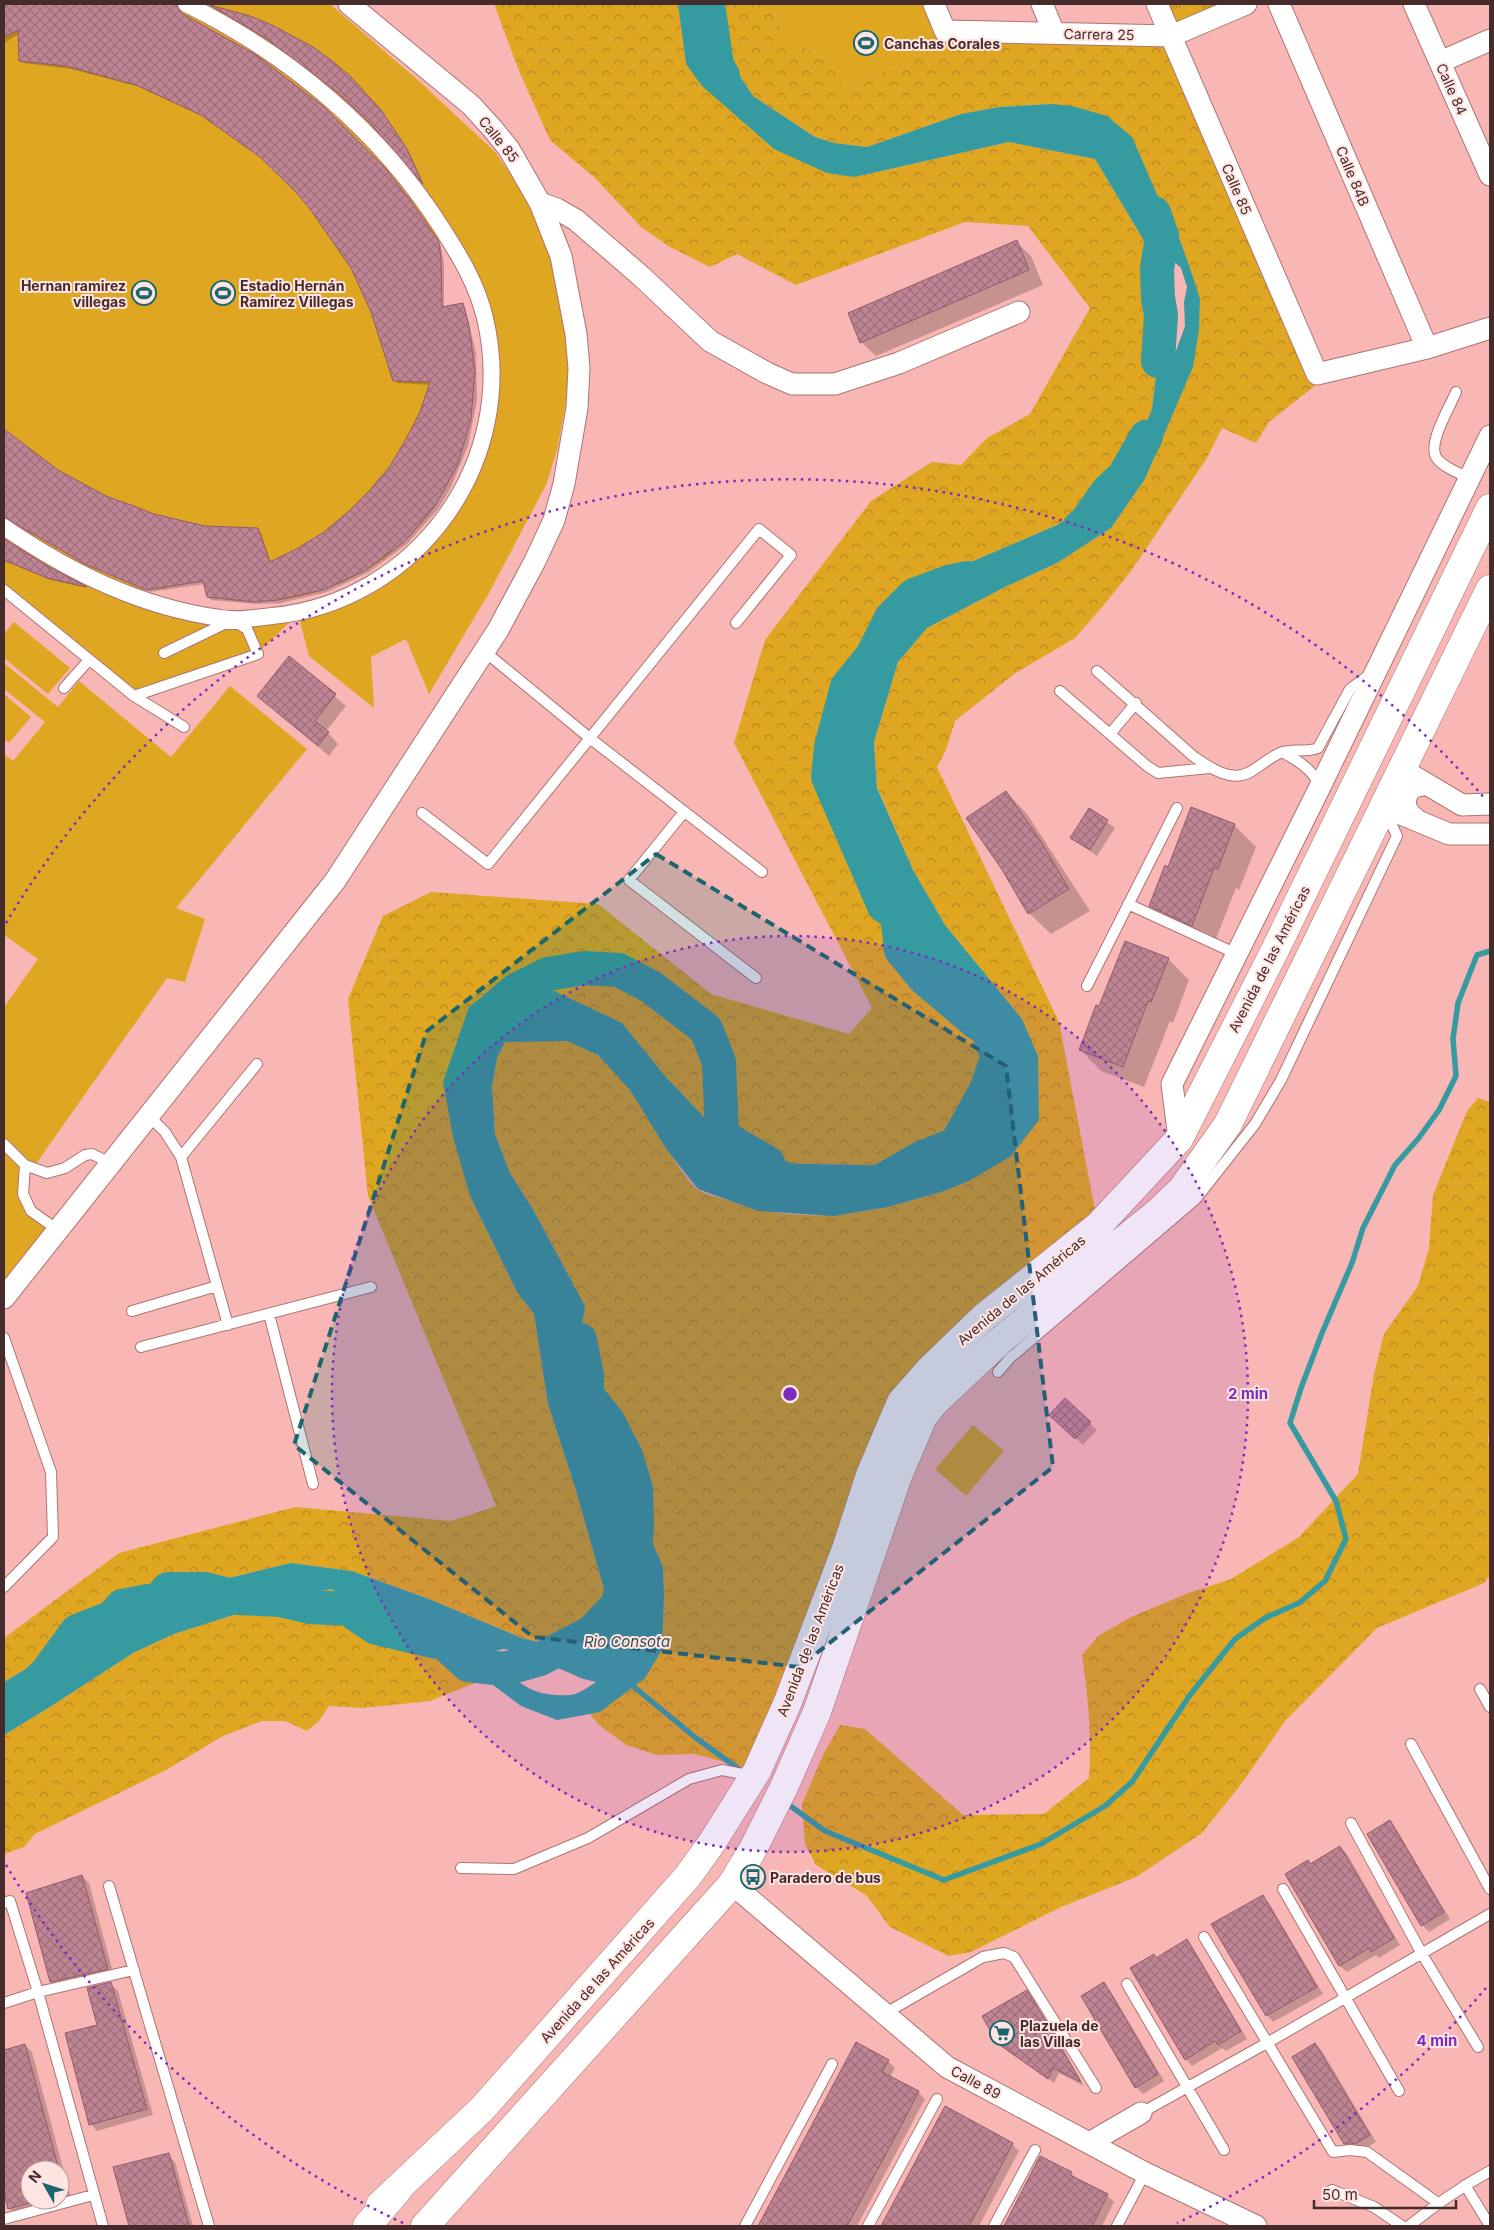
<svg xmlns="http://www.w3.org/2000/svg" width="1494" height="2230" font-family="Inter,sans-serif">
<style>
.grass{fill:#dfa622;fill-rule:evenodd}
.forest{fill:url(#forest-crowns)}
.park{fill:url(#park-tufts)}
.water{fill:#369aa1;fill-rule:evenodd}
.shadow{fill:#0003;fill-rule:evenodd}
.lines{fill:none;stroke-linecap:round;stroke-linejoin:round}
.stream{stroke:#369aa1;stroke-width:5.5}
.river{stroke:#369aa1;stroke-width:34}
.building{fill:url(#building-cross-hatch);stroke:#925b6a}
.service-casing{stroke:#af7371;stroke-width:12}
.pedestrian-casing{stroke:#af7371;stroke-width:18}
.minor-casing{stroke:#af7371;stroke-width:23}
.primary-casing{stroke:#af7371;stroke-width:29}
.trunk-casing{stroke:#af7371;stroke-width:29}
.service{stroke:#fff;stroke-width:10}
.pedestrian{stroke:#fff;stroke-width:16}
.minor{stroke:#fff;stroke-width:21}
.primary{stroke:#fff;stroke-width:28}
.trunk{stroke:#fff;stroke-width:28}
.marked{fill:#19676c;fill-opacity:0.2;stroke:#19676c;stroke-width:4;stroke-dasharray:10 6;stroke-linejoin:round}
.ring{fill:none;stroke:#7b2cbf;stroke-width:2.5;stroke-dasharray:2.5 5}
.labels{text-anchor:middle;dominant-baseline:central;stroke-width:4;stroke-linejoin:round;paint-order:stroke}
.street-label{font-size:14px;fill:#452b2a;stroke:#ffe4e2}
.poi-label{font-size:14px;font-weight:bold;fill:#452b2a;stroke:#ffe4e2;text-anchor:start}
.water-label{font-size:15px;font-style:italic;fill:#335254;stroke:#ffe4e2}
.centre{fill:#7b2cbf;stroke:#ffe4e2;stroke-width:2.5}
.ring-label{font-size:15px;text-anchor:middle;font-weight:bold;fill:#7b2cbf;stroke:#ffe4e2;stroke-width:4;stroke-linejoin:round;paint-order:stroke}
</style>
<defs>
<pattern id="forest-crowns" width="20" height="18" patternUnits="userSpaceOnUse" patternTransform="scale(1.25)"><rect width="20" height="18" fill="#dfa622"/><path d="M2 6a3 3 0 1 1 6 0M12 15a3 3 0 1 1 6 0" fill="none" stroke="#b7871e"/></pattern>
<pattern id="park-tufts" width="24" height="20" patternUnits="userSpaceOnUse" patternTransform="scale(1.25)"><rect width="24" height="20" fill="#dfa622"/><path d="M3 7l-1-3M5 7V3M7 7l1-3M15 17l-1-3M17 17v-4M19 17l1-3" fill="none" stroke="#b7871e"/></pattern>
<pattern id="building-cross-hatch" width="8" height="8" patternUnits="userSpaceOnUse" patternTransform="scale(1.25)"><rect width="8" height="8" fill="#c08595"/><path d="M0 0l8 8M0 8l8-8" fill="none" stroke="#9e6d7a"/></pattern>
</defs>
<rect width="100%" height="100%" fill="#f8b7b4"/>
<path class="grass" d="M4 4H90V7L107 4H330L420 82 495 152 527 197 553 262 562 294 570 367 565 408 557 450 546 485 489 593 429 694 406 639 371 657 374 708 309 656 298 614 258 653 134 696 4 590ZM438 237 477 291 490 401 454 505 375 583 243 619 136 590 159 589 203 581 207 597C238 602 270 604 301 596 436 564 501 432 463 303L442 307 441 260Z
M771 4H934L945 31 937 47 844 89 828 59 785 39Z
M14 622 70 668 48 694 4 658V634Z
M4 663 58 707 79 681 171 757 230 686 307 749 176 908 205 919 185 982 167 978 33 1168 23 1161C22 1205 22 1204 58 1230L4 1298V1007L38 959 4 935V754L13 761 45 722 4 689Z
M4 694 31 717 9 743 4 739Z
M973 1425 1004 1451 966 1496 935 1469Z"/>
<path class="forest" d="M494 4H678L686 64 855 177 1009 142 1095 159 1146 244 1158 358 1152 409 1124 476 1107 492 1081 511 1057 525 971 562 941 577 891 618 868 643 841 810 871 874 919 951 986 1028 998 1056 984 1122 956 1144 909 1166 768 1163 722 1136 665 1076 643 1049 514 972 470 1196 517 1292 534 1314 548 1404 574 1484 604 1589 592 1632 563 1648 522 1638 429 1599 352 1571 291 1563 220 1580 159 1599 113 1617 4 1682V1638L119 1553 295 1507 451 1521 496 1506 368 1196 348 999 383 916 431 892 598 904 711 994 849 1034 872 1008 734 743 765 640 871 501 932 462 961 465 987 438 1030 414 1090 308 1028 226 965 222 796 285 737 254 710 267 670 247 641 227 595 178 550 140 519 71Z
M706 4H771L785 39 828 59 844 89 937 47 945 31 1171 36 1317 384 1269 422 1256 443 1222 428 1207 458 1131 571 1103 606 1075 638 1014 674 955 721 946 750 937 767 1059 1022 1098 1226 931 1368 757 1771 695 1754 657 1755 626 1745 599 1725 590 1714 600 1712 662 1650 664 1596 663 1567 587 1395 580 1340 585 1306 534 1211 510 1173 495 1134 492 1086 497 1058 505 1042C524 1041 546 1038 566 1041 609 1047 642 1107 662 1141 668 1151 689 1184 698 1190 707 1195 721 1198 730 1201 811 1230 892 1211 969 1181L1022 1019 945 925 913 870 877 787 874 742 898 662 927 628 1003 588 1057 563 1111 528 1145 479 1164 434 1174 411 1199 330 1200 299 1176 229 1162 206 1051 104 1000 107 961 114 867 147 834 143 815 137 753 96 710 31Z
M1478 1098 1490 1102V1410L1488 1442 1490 1446V1575L1484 1583 1377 1628 1285 1721 1242 1783 1202 1833 1136 1877 1061 1907 971 1952 949 1956 890 1927 866 1895 816 1865 805 1844 802 1804 823 1755 840 1725 865 1729 963 1815 1044 1814 1089 1778C1092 1736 1088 1696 1082 1655L1098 1636 1131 1617 1186 1594 1231 1579 1299 1537 1358 1474 1374 1374 1384 1334 1418 1286 1429 1248 1433 1195 1467 1111Z
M331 1589 445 1644 485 1679 430 1701 363 1708 329 1706 319 1721 307 1731 285 1721H262L223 1736 166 1770 35 1834 24 1847 4 1854V1735L53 1705 133 1653 174 1634 280 1600Z"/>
<path class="park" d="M1157 4H1246L1171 36Z"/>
<path class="water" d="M678 4H706L710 31 753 96 815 137 834 143 867 147 961 114 999 107 1051 104 1072 106 1107 116 1132 137 1162 206 1176 229 1193 277 1200 299 1199 330 1193 367 1145 479 1111 528 1057 563 1003 588 927 628 898 662 874 742 877 788 913 870 945 925 1022 1019 1038 1056 1039 1120 1011 1156 969 1181 941 1192 888 1207 834 1216 758 1211 698 1189 667 1150 630 1090 598 1055 567 1041 505 1042 497 1058 492 1086 495 1134 510 1173 534 1211 585 1306 580 1340 587 1395 663 1567 664 1596 662 1650 645 1678 600 1712 557 1720 521 1706 485 1679 445 1644 331 1589 280 1600 174 1634 133 1653 53 1705 4 1735V1682L113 1617 159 1599 220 1580 291 1563 352 1571 429 1599 522 1638 563 1648 592 1632 604 1589 574 1484 548 1404 534 1314 517 1292 470 1196 453 1137 443 1082 469 1007 514 972 622 1023 665 1076 722 1136 768 1163 909 1166 956 1144 984 1122 998 1055 986 1028 919 951 871 874 828 778 831 747 847 687 857 660 868 643 891 618 941 577 971 562 1057 525 1081 511 1124 476 1152 409 1158 358 1151 281 1146 244 1095 159 1009 142 855 177 827 173 774 149 702 86 686 64ZM1159 256 1170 258 1181 268 1187 287 1184 302 1185 326 1172 362 1158 298ZM503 1649C530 1653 550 1665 574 1675 581 1679 589 1680 596 1682 590 1686 583 1691 575 1694 570 1696 562 1695 556 1695 526 1694 508 1676 495 1651Z"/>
<path class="shadow" d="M4 4H94L93 6 115 4H178L180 13 290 81 354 137 387 172 437 240 441 246 444 264V308L462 304 465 307 476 353 477 400 468 446 450 489 438 509 407 544 369 572 327 592 281 603 257 604 211 600 208 597 205 584 150 592 89 566 8 520 4 521V429L35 455 80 484 105 497 154 515 205 527 258 530 261 533 271 563 299 549 325 533 349 513 371 491 391 466 407 440 431 385 397 383 394 380 372 311 352 268 311 208 265 160 206 118 140 87 71 69 23 63 20 60V33L4 43Z
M214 8 250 17 384 115 410 154 422 181 371 123 341 95 272 42Z
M1016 242 1031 256 1043 285 876 356 861 342Z
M4 540 49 568 86 588 51 580 4 561Z
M289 658 346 706 326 731 338 744 329 756 259 696Z
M1006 792 1027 814 1090 911 1051 934 1029 913 1002 867Z
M1090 810 1115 828 1097 856 1072 838Z
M1234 825 1256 847 1239 890 1236 888 1213 946 1172 927 1150 906 1169 868Z
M1168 959 1189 980 1173 1023 1170 1021 1144 1087 1101 1071 1080 1049 1100 1008Z
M1065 1400 1097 1430 1083 1445 1058 1421Z
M1389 1822 1396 1829 1450 1919 1429 1932 1422 1925Z
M1340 1847 1347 1854 1400 1945 1379 1958 1376 1955 1347 1972 1340 1966 1287 1875 1311 1865Z
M82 1876 89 1883 114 1976 58 1989 51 1982Z
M1262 1896 1269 1903 1323 1994 1273 2022 1267 2015Z
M1186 1941 1193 1948 1247 2039 1226 2051 1222 2048 1192 2066 1186 2059 1157 1959Z
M1103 1983 1110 1990 1164 2081 1143 2094 1136 2087Z
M111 1984 118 1991 153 2115 97 2131 91 2124 98 2025Z
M1027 1992 1032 1998 1084 2086 1059 2073 1054 2083 998 2042Z
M856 2044 888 2061 895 2068 890 2077 918 2092 925 2099 857 2226H759Z
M1315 2044 1322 2051 1376 2142 1362 2150H1352L1345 2143Z
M25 2045 32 2052 72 2202 16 2215 9 2208 4 2189V2051ZM30 2170H60V2200H30Z
M945 2107 1012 2144 1019 2151 979 2226H882Z
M168 2155 175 2162 193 2226H130L114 2168Z
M1040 2158 1071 2173 1078 2180 1107 2195 1114 2202 1102 2226H1006Z"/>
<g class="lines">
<path class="stream" d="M628 1682 696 1738 743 1772
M785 1802 825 1831 944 1880 1041 1844 1105 1806 1132 1782 1190 1695 1235 1639 1265 1618 1299 1603 1325 1581 1346 1539 1336 1501 1290 1423 1301 1388 1322 1333 1352 1263 1363 1228 1395 1165 1418 1139 1439 1110 1456 1076 1453 1039 1458 1003 1477 955 1490 951"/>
<path class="river" d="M708 4 717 65 723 76
M1154 213 1162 236 1157 269 1158 298 1161 315 1158 361
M1079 528 1086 522 1107 492 1124 476 1146 437
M496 1007 516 990 548 974 584 968 619 970 651 987 706 1029 719 1062 722 1136 768 1163 770 1173 803 1186
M867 1186 874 1185 923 1157 956 1144 986 1090 998 1056 986 1028 977 1023 924 978 901 950 897 914 884 906 828 777 831 747 847 687 872 656 891 618 914 595 949 582 968 578
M556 1305 568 1336 580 1340 587 1375V1395L608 1421 626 1456 636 1489 637 1526 635 1553
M4 1715 47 1672 77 1631 113 1617 122 1606 159 1599 168 1589H205L239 1598 280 1600 310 1607 348 1609 376 1628 445 1644 468 1665 504 1669 540 1659 592 1632 623 1599"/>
</g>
<path class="building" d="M4 4H176L181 13 256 55 324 107 384 167 410 200 435 236 439 242 441 260 442 307 463 303 469 326 475 372 471 419 458 464 435 506 404 542 366 570 323 590 277 600 254 602 207 597 203 581 146 590 85 564 4 517V429L58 470 106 496 131 505 154 514 205 526 258 528 270 562 298 548 324 532 348 512 370 490 390 466 406 439 420 412 430 382 393 381 371 312 351 268 310 209 294 190 260 157 201 115 136 85 66 66 19 61 18 30 4 37Z
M210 5 250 16 272 25 313 47 332 61 350 76 381 110 407 149 423 184 369 122 337 92 267 39Z
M1017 240 1029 270 860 343 848 313Z
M4 539 49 567 87 587 47 578 4 560Z
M289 656 336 694 315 721 329 732 318 746 257 696Z
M1006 791 1040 840 1069 889 1028 914 1001 868 966 818Z
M1191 807 1235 824 1218 869 1214 868 1192 926 1149 906 1165 865 1168 867Z
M1089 808 1108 820 1090 850 1070 838Z
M1125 941 1169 958 1151 1002 1148 1001 1123 1067 1079 1050 1096 1005 1099 1006Z
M1065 1398 1091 1422 1075 1439 1049 1415Z
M1390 1820 1444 1912 1421 1926 1367 1834Z
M1340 1846 1394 1938 1371 1952 1369 1948 1339 1966 1285 1874 1308 1860 1310 1864Z
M82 1875 108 1969 50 1982 26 1893Z
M1263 1895 1317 1987 1266 2016 1211 1924Z
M1187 1939 1241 2031 1218 2045 1215 2041 1185 2060 1130 1968 1154 1954 1156 1958Z
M111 1982 147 2109 89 2125 65 2033 97 2025 87 1988Z
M1104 1982 1158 2074 1135 2088 1081 1996Z
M1027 1990 1053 2033 1081 2082 1053 2068 1048 2079 997 2043 982 2016Z
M856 2042 889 2060 882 2072 919 2091 901 2126 847 2226H758Z
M1315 2043 1370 2135 1355 2144H1344L1292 2057Z
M25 2044 59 2170H25L30 2188V2200L34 2202 8 2209 4 2194V2050Z
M945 2106 1013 2143 989 2189 969 2226H881Z
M169 2153 189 2226H129L113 2167Z
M1040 2156 1072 2172 1070 2175 1108 2194 1092 2226H1004Z"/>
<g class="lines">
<defs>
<path id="service" d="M1456 392C1450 407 1428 442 1436 457 1442 467 1459 473 1469 478
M4 590 134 696 258 654 247 629 238 624H224L164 653
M484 651 591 739 762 872
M1097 671 1193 756C1209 767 1230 783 1250 772 1260 766 1269 758 1280 753 1291 748 1306 753 1318 748L1350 689 1369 675
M64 688 89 660
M1060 691 1147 766 1158 773 1210 768
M134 696 184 727
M1110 734 1136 703
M1282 752C1299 761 1311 769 1320 785
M684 812 629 880 756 978
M422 813 488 864 759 529 791 555 736 623
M1128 904 1237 954
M1087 986 1177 808
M148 1115 165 1132 181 1157 228 1325
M4 1144 25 1165 23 1194 31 1211 58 1230
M181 1157 257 1064
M25 1165 47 1173 65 1168 85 1155 92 1154 110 1163
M132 1311 217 1286
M269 1314 313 1484
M4 1338 51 1472 53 1537 4 1587
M141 1347 371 1287
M998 1372 1010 1358 1196 1199 1255 1124 1281 1080 1397 836 1385 810
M1480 1689 1490 1707
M1411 1744 1490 1889
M1351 1823 1422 1954 1478 2047
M461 1868 514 1869 588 1838 689 1779 722 1770 753 1776
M109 1886 209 2226
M1283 1889 1399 2091
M4 1903 10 1901 38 1992 103 2226
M1204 1937 1333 2152 1350 2150 1367 2152 1438 2203
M1127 1984 1224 2150
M4 2003 38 1992 134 1970
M884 2014 983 1957 1004 1953 1014 1957 1096 2088
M1141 2113 1267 2043 1490 1914
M1465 2185 1490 2226
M1332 2190 1374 2207 1402 2226
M4 2219 93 2195
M745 2226 832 2064
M868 2226 937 2099
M994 2226 1035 2150
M1117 2226 1145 2173
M1409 2226C1435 2205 1461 2187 1490 2171"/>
<path id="pedestrian" d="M4 527C70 572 140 607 220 618 237 621 254 618 272 616 417 602 519 462 485 318 477 285 461 258 443 230 381 132 290 55 186 4"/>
<path id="minor" d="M934 4 945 31 1171 36 1246 4
M1042 4 1054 33
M1157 4 1317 374 1427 348 1490 328
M1279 4 1427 348
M1414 4 1490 175
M1440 62 1490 40
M540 203 557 209 576 220 641 276 710 341 767 373 792 384H835L899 363 1019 312
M1403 770 1462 805 1490 804
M1384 807 1449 834H1490
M1416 819C1403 811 1402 797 1413 787L1427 784
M1179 1139 1172 1084 1316 795 1490 436
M4 1298 335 881 498 630 535 561 554 520 564 484 577 408 579 368 576 334 561 256 540 203 509 149 492 128 471 105 349 4
M732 1884 947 2067 1145 2173 1256 2226
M1089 2143 1141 2113"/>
<path id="primary" d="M380 2205 482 2109 688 1876 711 1844 757 1771 787 1704 846 1549 870 1475 901 1402 931 1368 984 1317 1098 1226 1179 1139 1275 950 1490 508
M425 2226 732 1884 753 1849 784 1787 817 1712 898 1476 923 1417 934 1403 1002 1339 1158 1212 1182 1189 1228 1124 1490 589"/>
<path id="trunk" d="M367 2226 398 2190"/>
</defs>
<use href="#service" class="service-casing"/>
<use href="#pedestrian" class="pedestrian-casing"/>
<use href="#minor" class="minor-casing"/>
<use href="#primary" class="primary-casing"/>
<use href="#trunk" class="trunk-casing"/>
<use href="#service" class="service"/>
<use href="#pedestrian" class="pedestrian"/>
<use href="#minor" class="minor"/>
<use href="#primary" class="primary"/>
<use href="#trunk" class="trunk"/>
</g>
<path class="marked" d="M656 854 1006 1066 1053 1467 799 1667 533 1637 294 1445 427 1031Z"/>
<circle cx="790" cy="1394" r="458" fill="#7b2cbf" fill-opacity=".12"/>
<g class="ring">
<circle cx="790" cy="1394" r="458"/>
<path d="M1486 1988A915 915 0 0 1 1177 2223M403 2223A915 915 0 0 1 6 1865M6 923A915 915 0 0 1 1486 800"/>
</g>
<defs>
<symbol id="stadium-ring" viewBox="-11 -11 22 22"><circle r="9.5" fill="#ffe4e2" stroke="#19676c" stroke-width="1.5"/><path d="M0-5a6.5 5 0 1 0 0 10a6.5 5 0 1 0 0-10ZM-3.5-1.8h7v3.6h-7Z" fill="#19676c"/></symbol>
<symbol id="bus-ring" viewBox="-11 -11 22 22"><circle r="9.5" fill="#ffe4e2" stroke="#19676c" stroke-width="1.5"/><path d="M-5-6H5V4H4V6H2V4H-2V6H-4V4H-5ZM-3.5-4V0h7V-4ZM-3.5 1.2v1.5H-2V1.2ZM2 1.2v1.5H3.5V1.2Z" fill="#19676c"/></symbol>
<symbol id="supermarket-ring" viewBox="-11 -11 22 22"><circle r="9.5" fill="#ffe4e2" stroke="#19676c" stroke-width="1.5"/><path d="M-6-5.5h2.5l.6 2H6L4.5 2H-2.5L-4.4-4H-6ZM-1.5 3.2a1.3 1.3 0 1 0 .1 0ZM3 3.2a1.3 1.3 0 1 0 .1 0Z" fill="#19676c"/></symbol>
</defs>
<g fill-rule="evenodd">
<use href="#stadium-ring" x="852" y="29" width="28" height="28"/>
<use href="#stadium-ring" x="130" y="279" width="28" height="28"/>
<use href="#stadium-ring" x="209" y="279" width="28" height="28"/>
<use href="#bus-ring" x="739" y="1863" width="28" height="28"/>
<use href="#supermarket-ring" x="988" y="2019" width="28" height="28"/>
</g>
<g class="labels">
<g class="street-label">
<text transform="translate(1099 34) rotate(1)">Carrera 25</text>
<text transform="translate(1452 89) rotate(66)">Calle 84</text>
<text transform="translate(499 139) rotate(51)">Calle 85</text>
<text transform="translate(1353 176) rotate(67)">Calle 84B</text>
<text transform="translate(1237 189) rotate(67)">Calle 85</text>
<text transform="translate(1269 959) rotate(-63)">Avenida de las Américas</text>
<text transform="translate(1021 1290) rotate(-40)">Avenida de las Américas</text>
<text transform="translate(810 1640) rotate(-69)">Avenida de las Américas</text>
<text transform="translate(597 1980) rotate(-48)">Avenida de las Américas</text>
<text transform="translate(976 2082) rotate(28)">Calle 89</text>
</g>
<g class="poi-label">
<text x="884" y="43">Canchas Corales</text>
<text x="126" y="285" text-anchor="end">Hernan ramirez<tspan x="126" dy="16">villegas</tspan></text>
<text x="240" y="285">Estadio Hernán<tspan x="240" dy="16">Ramírez Villegas</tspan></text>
<text x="770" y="1877">Paradero de bus</text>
<text x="1020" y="2025">Plazuela de<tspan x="1020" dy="16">las Villas</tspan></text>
</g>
<g class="water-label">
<text x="627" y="1641">Rio Consota</text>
</g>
</g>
<circle cx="790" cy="1394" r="8" class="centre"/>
<g class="ring-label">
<text x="1248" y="1399">2 min</text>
<text x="1437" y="2046">4 min</text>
</g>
<rect width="1494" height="2230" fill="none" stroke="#452b2a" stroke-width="10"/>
<g transform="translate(45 2185) rotate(309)"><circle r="24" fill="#ffe4e2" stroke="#b59a98"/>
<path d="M0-4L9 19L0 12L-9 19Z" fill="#19676c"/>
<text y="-8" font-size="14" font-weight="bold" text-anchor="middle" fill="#452b2a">N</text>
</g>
<path d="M1314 2200v8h142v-8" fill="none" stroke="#452b2a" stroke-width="2.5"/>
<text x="1322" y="2200" font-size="15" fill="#452b2a" stroke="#ffe4e2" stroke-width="4" paint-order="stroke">50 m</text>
</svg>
